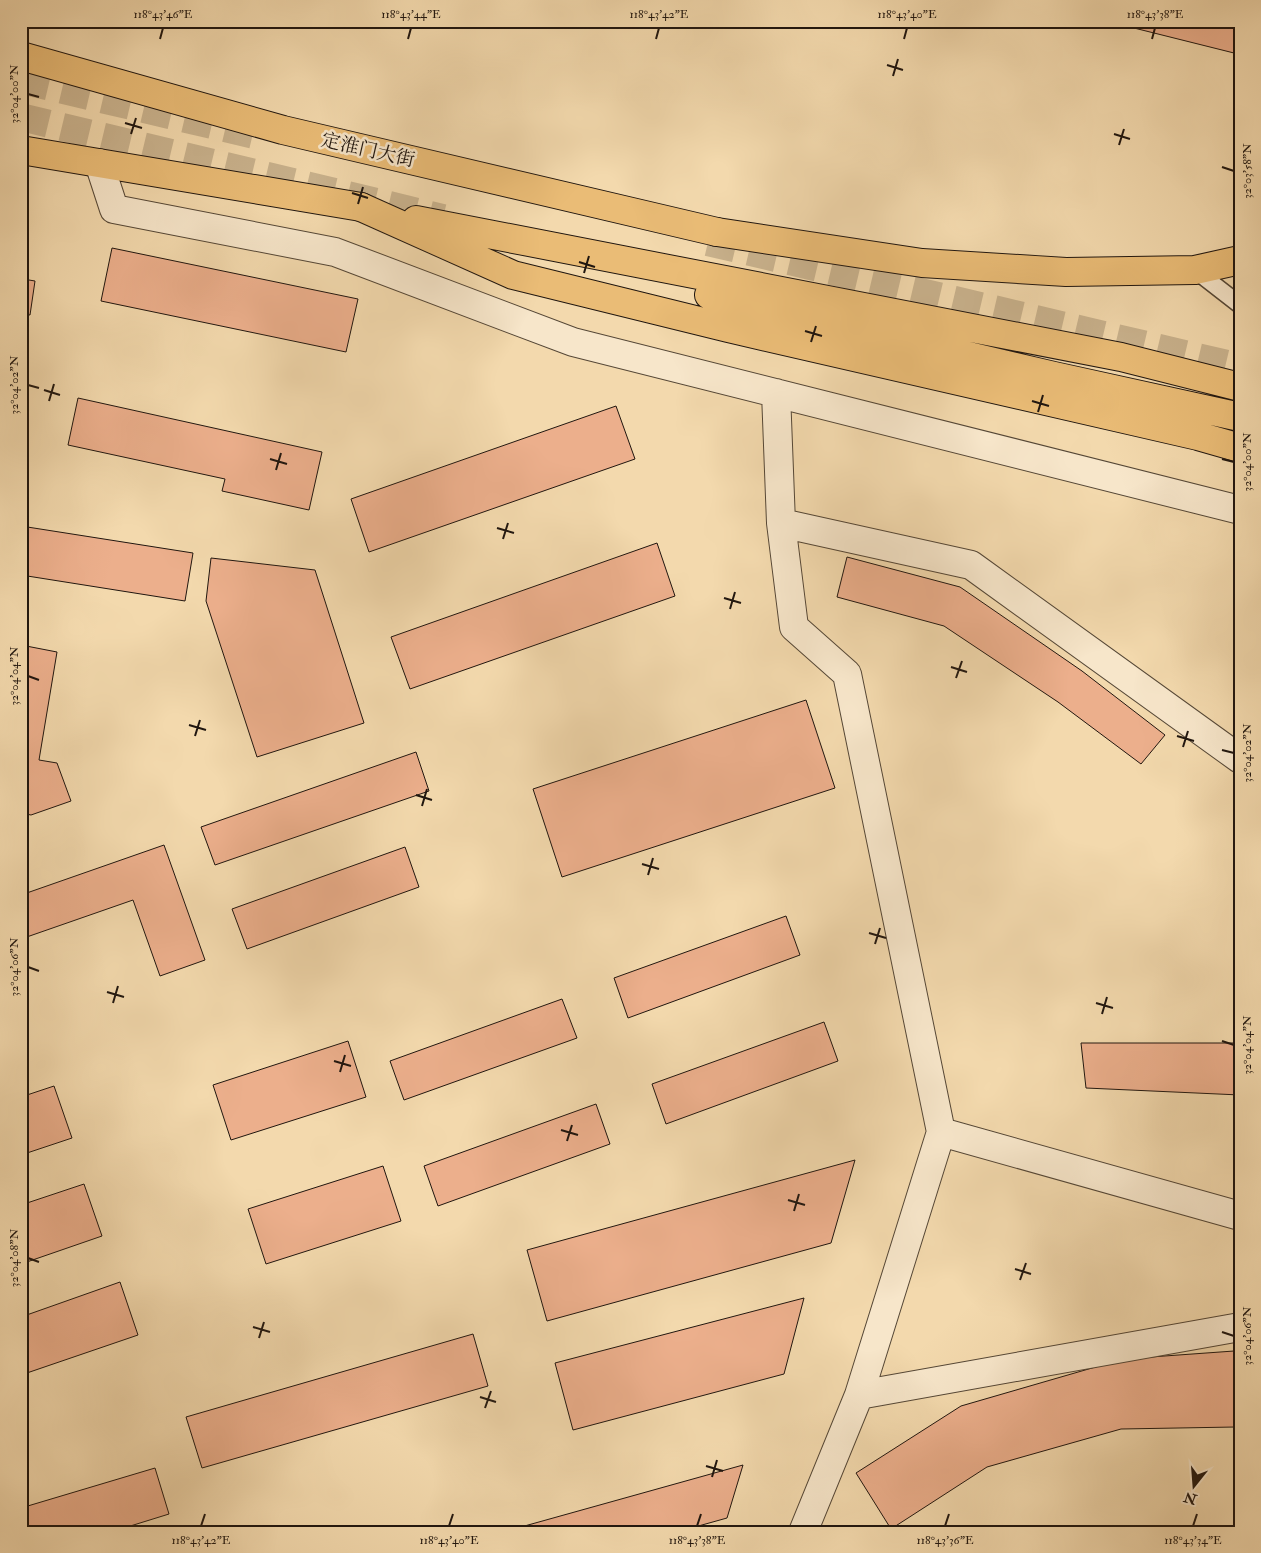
<svg xmlns="http://www.w3.org/2000/svg" width="1261" height="1553" font-family="'IM FELL Double Pica','Noto Serif SC',serif">
<style>
.building{fill:#ecaf8c;stroke:#20160f}
.lines{fill:none;stroke-linecap:round;stroke-linejoin:round}
.trunk-tunnel{stroke:#c9b28d;stroke-width:28;stroke-dasharray:28 14;stroke-linecap:butt}
.service-casing{stroke:#554736;stroke-width:19}
.minor-casing{stroke:#554736;stroke-width:30}
.primary-casing{stroke:#20160f;stroke-width:30}
.trunk-casing{stroke:#20160f;stroke-width:30}
.service{stroke:#f7e6ca;stroke-width:16}
.minor{stroke:#f7e6ca;stroke-width:28}
.primary{stroke:#eabc76;stroke-width:28}
.trunk{stroke:#eabc76;stroke-width:28}
.ticks{fill:none;stroke:#20160f;stroke-width:2}
.labels{text-anchor:middle;dominant-baseline:central;stroke-width:5;stroke-linejoin:round;paint-order:stroke}
.street-label{font-size:19px;fill:#20160f;stroke:#f7e6ca}
.neatline{fill:none;stroke:#20160f;stroke-width:2}
.ticks-label{font-size:12px;text-anchor:middle;fill:#20160f}
</style>
<rect width="100%" height="100%" fill="#f3d9ad"/>
<filter id="stains"><feTurbulence type="fractalNoise" baseFrequency=".004" numOctaves="4"/><feColorMatrix values="0 0 0 0 .2 0 0 0 0 .09 0 0 0 0 .02 0 0 0 .5 -.17"/></filter>
<radialGradient id="worn" r=".72"><stop offset=".6" stop-color="#630" stop-opacity="0"/><stop offset="1" stop-color="#630" stop-opacity=".3"/></radialGradient>
<path class="building" d="M1106 21H1239L1234 53Z
M112 248 358 299 346 352 101 301Z
M21 249 27 250 23 279 35 281 30 315 21 314Z
M78 398 322 452 309 510 222 491 225 479 68 445Z
M616 406 635 459 369 552 351 499Z
M21 526 193 553 185 601 21 575Z
M657 543 675 596 410 689 391 637Z
M847 557 960 587 1082 671 1165 735 1141 764 1058 702 944 626 837 597Z
M211 558 315 570 364 723 257 757 206 601Z
M21 645 57 652 39 760 57 763 71 801 31 815 21 813Z
M806 700 835 788 562 877 533 789Z
M416 752 429 791 215 865 201 827Z
M164 845 205 960 160 976 133 900 21 939V895Z
M405 847 419 887 247 949 232 909Z
M786 916 800 955 628 1018 614 978Z
M562 999 577 1038 404 1100 390 1061Z
M824 1022 838 1061 666 1124 652 1084Z
M348 1041 366 1097 231 1140 213 1085Z
M1081 1043H1240V1095L1086 1088Z
M54 1086 72 1138 21 1155V1097Z
M596 1104 610 1144 438 1206 424 1166Z
M855 1160 831 1243 547 1321 527 1250Z
M383 1166 401 1221 266 1264 248 1209Z
M84 1184 102 1236 21 1264V1205Z
M120 1282 138 1335 21 1375V1317Z
M804 1298 784 1374 573 1430 555 1363Z
M473 1334 488 1386 202 1468 186 1417Z
M1234 1351 1235 1427 1121 1429 987 1467 891 1529 856 1473 961 1406 1123 1359Z
M743 1465 727 1518 677 1532H503Z
M155 1468 169 1514 111 1532H21V1508Z"/>
<g class="lines">
<path class="trunk-tunnel" d="M21 80 263 137
M21 117 443 218
M708 242 1240 367"/>
<defs>
<path id="service" d="M1195 270 1240 305"/>
<path id="minor" d="M99 163 114 209 335 252 573 342 1240 510
M776 393 781 523 971 565 1240 759
M781 523 794 627 847 674 941 1132 859 1395
M941 1132 1240 1216
M803 1532 859 1395 1240 1327"/>
<path id="primary" d="M21 56 283 130 717 232
M21 150 361 207"/>
<path id="trunk" d="M361 207 513 275 728 328 1198 436 1240 448
M416 220 1121 357 1240 387
M717 232 922 263 1066 272 1195 270 1240 260
M709 295 1054 376 1240 417"/>
</defs>
<use href="#service" class="service-casing"/>
<use href="#minor" class="minor-casing"/>
<use href="#primary" class="primary-casing"/>
<use href="#trunk" class="trunk-casing"/>
<use href="#service" class="service"/>
<use href="#minor" class="minor"/>
<use href="#primary" class="primary"/>
<use href="#trunk" class="trunk"/>
</g>
<path class="ticks" d="M160 39 163 28M408 39 411 28M656 39 659 28M904 39 907 28M1152 39 1155 28M887 65 903 70M893 76 898 59M28 94 39 97M125 123 142 128M131 134 136 118M1114 134 1130 139M1119 145 1124 129M1222 167 1234 171M352 193 368 198M358 204 363 187M579 262 595 267M584 273 589 256M805 331 822 336M811 342 816 326M28 385 39 388M44 390 60 395M49 401 54 384M1032 401 1049 406M1038 412 1043 395M270 459 287 464M1222 459 1234 462M276 470 281 453M497 528 514 533M503 539 508 523M724 598 741 603M730 609 735 592M951 667 967 672M28 676 39 680M956 678 962 661M189 725 206 730M195 736 200 720M1177 736 1194 741M1183 747 1188 731M1222 750 1234 753M416 795 432 800M422 806 427 789M642 864 659 869M648 875 653 858M869 933 886 938M875 944 880 928M28 967 39 971M107 992 124 997M113 1003 118 986M1096 1003 1113 1008M1102 1014 1107 997M1222 1041 1234 1045M334 1061 351 1066M340 1072 345 1055M561 1130 578 1135M567 1141 572 1125M788 1200 805 1205M794 1211 799 1194M28 1258 39 1262M1015 1269 1031 1274M1020 1280 1026 1263M253 1327 270 1332M1222 1332 1234 1336M259 1338 264 1322M480 1397 496 1402M485 1408 491 1391M706 1466 723 1471M712 1477 717 1460M201 1526 205 1514M449 1526 453 1514M697 1526 701 1514M945 1526 949 1514M1193 1526 1197 1514"/>
<g class="labels">
<g class="street-label">
<text transform="translate(368 150) rotate(13)">定淮门大街</text>
</g>
</g>
<rect width="1261" height="1553" fill="none" stroke="#f3d9ad" stroke-width="55"/>
<g transform="translate(1194 1486) rotate(197)" stroke="#f7e6ca" stroke-width="4" paint-order="stroke">
<path d="M0-4L9 19L0 12L-9 19Z" fill="#20160f"/>
<text y="-8" font-size="14" font-weight="bold" text-anchor="middle" fill="#20160f">N</text>
</g>
<rect x="28" y="28" width="1206" height="1498" class="neatline"/>
<g class="ticks-label">
<text x="163" y="18">118°43'46"E</text>
<text x="411" y="18">118°43'44"E</text>
<text x="659" y="18">118°43'42"E</text>
<text x="907" y="18">118°43'40"E</text>
<text x="1155" y="18">118°43'38"E</text>
<text transform="translate(14 94) rotate(-90)" y="4">32°04'00"N</text>
<text transform="translate(1247 171) rotate(-90)" y="4">32°03'58"N</text>
<text transform="translate(14 385) rotate(-90)" y="4">32°04'02"N</text>
<text transform="translate(1247 462) rotate(-90)" y="4">32°04'00"N</text>
<text transform="translate(14 676) rotate(-90)" y="4">32°04'04"N</text>
<text transform="translate(1247 753) rotate(-90)" y="4">32°04'02"N</text>
<text transform="translate(14 967) rotate(-90)" y="4">32°04'06"N</text>
<text transform="translate(1247 1045) rotate(-90)" y="4">32°04'04"N</text>
<text transform="translate(14 1258) rotate(-90)" y="4">32°04'08"N</text>
<text transform="translate(1247 1336) rotate(-90)" y="4">32°04'06"N</text>
<text x="201" y="1544">118°43'42"E</text>
<text x="449" y="1544">118°43'40"E</text>
<text x="697" y="1544">118°43'38"E</text>
<text x="945" y="1544">118°43'36"E</text>
<text x="1193" y="1544">118°43'34"E</text>
</g>
<rect width="100%" height="100%" filter="url(#stains)"/>
<rect width="100%" height="100%" fill="url(#worn)"/>
</svg>
